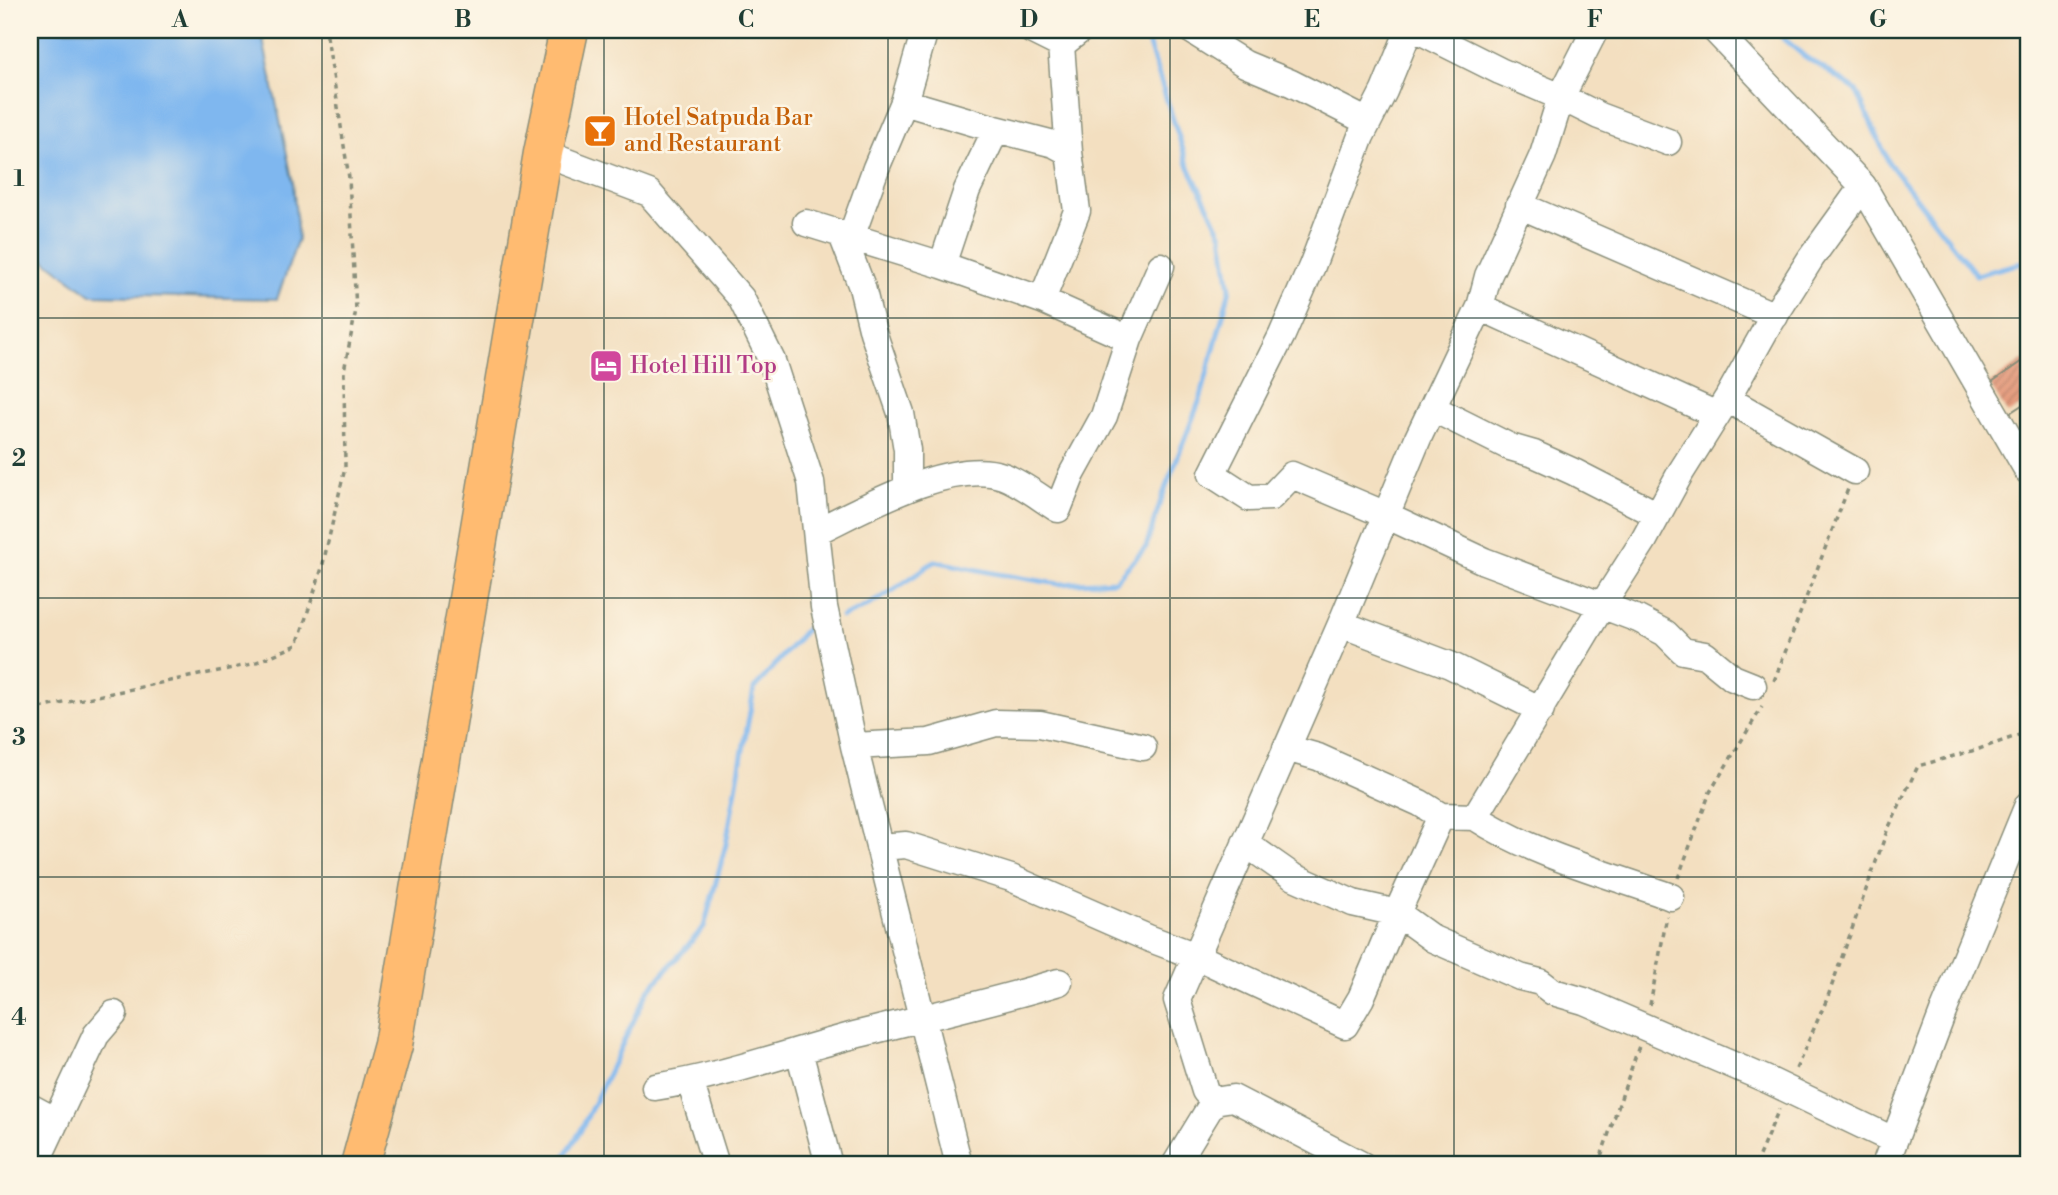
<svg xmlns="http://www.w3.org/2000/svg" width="2058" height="1195" font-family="'Libre Bodoni',serif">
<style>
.water{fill:#7fb7ef;stroke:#4f7a92;stroke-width:2}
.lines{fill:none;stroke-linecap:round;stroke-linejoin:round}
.stream{stroke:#7fb7ef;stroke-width:5}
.building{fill:url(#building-hatch)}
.minor-casing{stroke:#898e7a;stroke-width:29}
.highway-casing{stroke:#898e7a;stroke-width:41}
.path{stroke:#898e7a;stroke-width:3.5;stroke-dasharray:5 5;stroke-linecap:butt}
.minor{stroke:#fff;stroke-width:26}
.highway{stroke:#ffbb71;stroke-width:38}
.grid{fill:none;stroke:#1f3d34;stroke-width:2;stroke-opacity:0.55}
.labels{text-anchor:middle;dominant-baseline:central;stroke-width:5;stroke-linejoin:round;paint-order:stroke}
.food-label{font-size:23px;fill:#c56008;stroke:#fcf5e5;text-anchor:start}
.hotel-label{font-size:23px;fill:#b23c85;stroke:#fcf5e5;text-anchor:start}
.neatline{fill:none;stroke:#1f3d34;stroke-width:2.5}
.grid-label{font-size:23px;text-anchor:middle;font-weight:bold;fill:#1f3d34}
</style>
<defs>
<pattern id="building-hatch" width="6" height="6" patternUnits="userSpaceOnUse" patternTransform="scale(1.75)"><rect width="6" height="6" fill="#e59a7b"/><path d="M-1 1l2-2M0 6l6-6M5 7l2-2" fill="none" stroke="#b97f66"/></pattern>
</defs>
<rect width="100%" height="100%" fill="#fcf5e5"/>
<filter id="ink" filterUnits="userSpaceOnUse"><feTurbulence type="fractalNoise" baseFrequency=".0143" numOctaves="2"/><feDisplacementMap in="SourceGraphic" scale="14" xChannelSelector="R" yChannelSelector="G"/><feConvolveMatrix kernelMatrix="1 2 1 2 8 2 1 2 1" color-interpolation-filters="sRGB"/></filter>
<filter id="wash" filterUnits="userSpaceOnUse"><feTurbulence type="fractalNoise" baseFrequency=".00686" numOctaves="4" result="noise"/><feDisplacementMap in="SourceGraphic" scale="28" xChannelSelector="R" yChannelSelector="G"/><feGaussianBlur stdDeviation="1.57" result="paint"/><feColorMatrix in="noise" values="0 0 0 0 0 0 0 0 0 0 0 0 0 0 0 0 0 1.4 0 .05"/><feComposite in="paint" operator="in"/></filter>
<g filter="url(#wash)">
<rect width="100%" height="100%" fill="#f3dfc0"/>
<path class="water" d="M30 30H261L293 183 298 239 277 299 91 295 30 249Z"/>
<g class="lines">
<path class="stream" d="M1774 30 1804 56 1856 90 1889 163 1976 275 2028 261
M842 617C877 604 905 582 935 561L998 574 1059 584 1115 581 1146 547 1161 500 1201 397 1230 289 1222 235 1188 165 1144 30
M559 1165 580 1132 648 991 704 927 726 844 754 689 807 628 813 626"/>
</g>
<g id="blocks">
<path class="building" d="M2028 357V401L2008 414 1989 384Z"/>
</g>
</g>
<g filter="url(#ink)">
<use href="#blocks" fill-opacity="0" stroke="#898e7a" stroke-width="2"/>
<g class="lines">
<defs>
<path id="minor" d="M1031 30 1061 45 1080 30
M1191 30 1245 64 1291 83 1368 122
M1409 30 1384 91 1361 136 1312 266 1282 335 1212 474 1249 498 1271 497 1292 475 1386 515 1484 561 1638 619 1665 633 1683 651 1705 655 1733 678 1753 686
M1418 30 1500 71 1561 97 1595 30
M1715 30 1863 186 2028 471
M904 102 925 30
M543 153 649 193 741 298 772 361 811 482 824 607 854 746 959 1165
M1519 205 1775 316
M806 223 942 265 1042 300 1077 211 1069 152 1061 45
M842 235 862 287 873 332 901 413 907 450V487
M851 237 876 168 904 102 992 128
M942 265 967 190 990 142 992 128 1054 144 1069 152
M1042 300 1129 339 1161 266
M1480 307 1717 415
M1727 399 1855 471
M1432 408 1510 447 1534 454 1574 472 1658 515
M817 531C863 509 951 458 1003 476 1020 482 1042 499 1058 509L1072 474 1104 416 1129 339
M1341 624 1450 665 1541 710
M854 746 929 742 996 723 1040 724 1143 747
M1286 748 1318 757 1420 803 1441 816
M1475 817C1534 855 1605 873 1671 897
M1245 843 1292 876 1353 903 1397 913 1441 816 1475 817 1603 604 1644 540 1681 472 1727 399 1765 331 1811 258 1863 186
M879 847 906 845 1011 878 1148 938 1196 956 1345 1025 1361 998 1397 913 1433 939 1520 977 1540 982 1553 992 1584 1001 1770 1081 1893 1140
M799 1051 829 1165
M690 1081 716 1165
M655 1087C720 1077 783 1054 847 1037 918 1019 989 1003 1059 982
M1214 1101 1233 1098 1362 1165
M30 1107 56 1121
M35 1165 96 1035 114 1014
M1175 1165 1214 1101 1205 1091 1177 1000 1341 624 1418 438 1480 307 1488 276 1543 155 1561 97 1599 116 1668 142
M1885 1165 1943 1012 2028 805"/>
<path id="highway" d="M360 1165 393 1045 543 153 569 30"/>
</defs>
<use href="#minor" class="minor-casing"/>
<use href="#highway" class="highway-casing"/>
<path class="path" d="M1774 681 1848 489
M30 710 252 664 297 645 322 568 345 468 344 371 356 310 349 178 326 30
M1678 878 1710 792 1762 707
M1650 1005 1667 916
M1796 1069 1827 999 1887 831 1918 766 1979 749 2028 732
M1598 1165 1639 1046
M1755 1165 1779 1109"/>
<use href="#minor" class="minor"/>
<use href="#highway" class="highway"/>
</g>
</g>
<path class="grid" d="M322 30V1165M604 30V1165M888 30V1165M1170 30V1165M1454 30V1165M1736 30V1165M30 318H2028M30 598H2028M30 877H2028"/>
<defs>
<symbol id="bar-square" viewBox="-11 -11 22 22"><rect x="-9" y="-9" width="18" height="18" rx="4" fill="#e8710a" stroke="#fcf5e5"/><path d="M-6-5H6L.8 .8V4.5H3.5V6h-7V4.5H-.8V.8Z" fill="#fff"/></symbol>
<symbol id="hotel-square" viewBox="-11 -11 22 22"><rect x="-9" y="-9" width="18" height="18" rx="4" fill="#d1479c" stroke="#fcf5e5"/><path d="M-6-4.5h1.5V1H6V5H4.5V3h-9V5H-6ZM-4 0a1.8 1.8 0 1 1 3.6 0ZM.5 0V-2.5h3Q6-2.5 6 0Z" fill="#fff"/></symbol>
</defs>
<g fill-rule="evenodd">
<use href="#bar-square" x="581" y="112" width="38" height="38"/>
<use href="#hotel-square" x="587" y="347" width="38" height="38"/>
</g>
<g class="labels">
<g class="food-label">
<text x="624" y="118">Hotel Satpuda Bar<tspan x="624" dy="26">and Restaurant</tspan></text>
</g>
<g class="hotel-label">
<text x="630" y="366">Hotel Hill Top</text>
</g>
</g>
<rect width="2058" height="1195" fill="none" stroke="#fcf5e5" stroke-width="77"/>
<rect x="38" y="38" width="1982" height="1118" class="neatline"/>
<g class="grid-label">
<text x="180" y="27">A</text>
<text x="463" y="27">B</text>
<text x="746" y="27">C</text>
<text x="1029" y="27">D</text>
<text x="1312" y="27">E</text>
<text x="1595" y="27">F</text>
<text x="1878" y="27">G</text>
<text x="19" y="186">1</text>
<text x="19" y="466">2</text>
<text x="19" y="745">3</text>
<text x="19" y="1025">4</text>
</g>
</svg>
